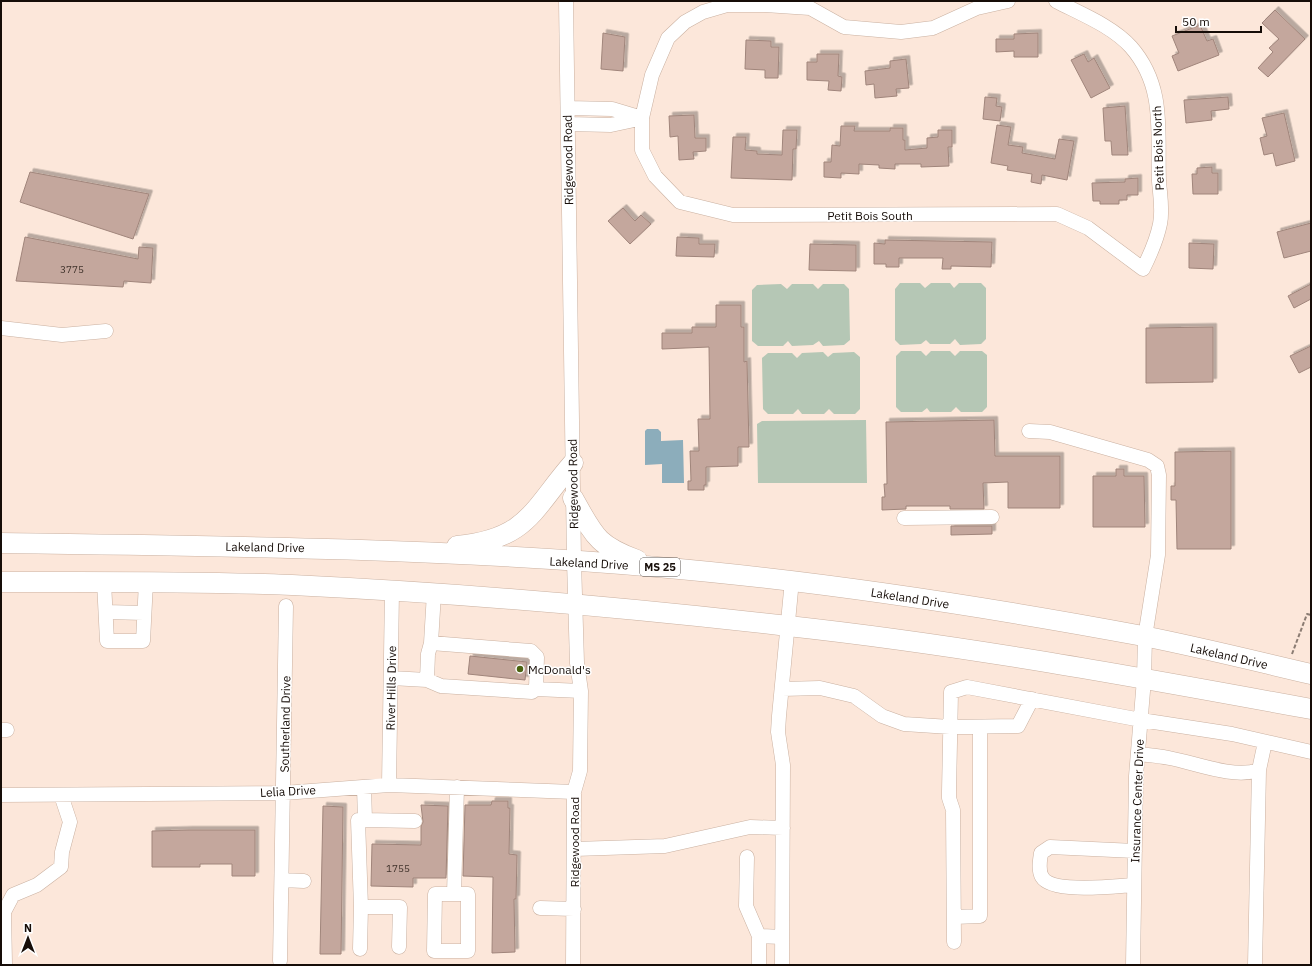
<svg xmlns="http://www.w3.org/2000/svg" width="1312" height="966" font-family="'IBM Plex Sans',sans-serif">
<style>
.green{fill:#b5c7b5}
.water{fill:#8cadbb}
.building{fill:#c4a79d;stroke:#a0857b;filter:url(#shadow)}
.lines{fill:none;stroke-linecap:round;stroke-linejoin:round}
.minor-casing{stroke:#cab1a1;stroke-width:15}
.highway-casing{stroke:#cab1a1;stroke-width:21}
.path{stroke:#8b7c73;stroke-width:2;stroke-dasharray:4 2;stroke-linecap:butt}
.minor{stroke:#fff;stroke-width:14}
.highway{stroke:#fff;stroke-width:20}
.poi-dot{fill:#4c6311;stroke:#fff;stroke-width:1.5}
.labels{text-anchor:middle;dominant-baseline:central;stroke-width:3;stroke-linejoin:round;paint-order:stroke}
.number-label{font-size:10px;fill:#42342d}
.shield{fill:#fff;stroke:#5c5652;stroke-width:1}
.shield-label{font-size:11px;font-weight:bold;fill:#160d08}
.street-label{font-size:12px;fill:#160d08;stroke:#fff}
.poi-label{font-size:12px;fill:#160d08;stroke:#fff;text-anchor:start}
</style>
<defs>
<filter id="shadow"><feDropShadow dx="3.5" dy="-3.5" stdDeviation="0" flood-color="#0004"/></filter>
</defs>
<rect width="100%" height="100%" fill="#fce7da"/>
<path class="green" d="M900 283H920L925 288 931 283H950L954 288 959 283H981L986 288V339L981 344 960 345 955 339 950 344H930L926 340 921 344 900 345 895 340V289Z
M781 284 787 289 792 284H813L818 289 823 284H844L849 289 850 340 844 345 823 346 819 341 813 345 792 346 788 341 783 346H758L752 341V290L757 285Z
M901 351H921L926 356 931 351H950L955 356 960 351H982L987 355V407L982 412H961L956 407 951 412H930L927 408 922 412H901L896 407V356Z
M823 352 828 357 833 353 854 352 860 357V409L855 414H834L829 409 824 414H802L798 409 793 414H768L763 409 762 358 768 353H792L797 358 802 353Z
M866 420 867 483H758L757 424 762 421Z"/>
<path class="water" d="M658 429 661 432V441L683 440 684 483H662V464L645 465V431L647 429Z"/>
<path class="building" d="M1275 10 1305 39 1268 77 1258 68 1273 52 1269 48 1279 39 1262 23Z
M1200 25 1207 41 1213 39 1219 55 1178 71 1172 56 1179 53 1172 36Z
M603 33 625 37 623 71 601 69Z
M1038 33V57H1014V51L996 52V39H1014V34Z
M746 40 771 41V47H779L778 78H765V70L745 69Z
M817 54H839L838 76 842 77 841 91 828 90 829 81 807 80V62H817Z
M1084 54 1088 62 1094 58 1110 88 1091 98 1071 60Z
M906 59 909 88 896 89 897 96 875 98 874 84 866 85 865 71 890 68V61Z
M985 97 997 98 996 106 1002 107 1000 121 983 119Z
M1228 97 1229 109 1211 111 1212 120 1186 123 1184 100Z
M1125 106 1128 155H1112L1111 141H1105L1103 108Z
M1284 113 1295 161 1276 166 1273 153 1264 155 1260 138 1267 136 1262 118Z
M694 115 695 138H706V151L693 152 694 159 679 160 678 136 670 137 669 116Z
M997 125 1011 127 1008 145 1023 147 1022 153 1055 159 1059 139 1074 141 1067 180 1042 175 1041 184 1031 182 1032 174 1007 170 1008 166 991 163Z
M841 126H855L854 131H890V128H903V140H905V150L927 148V138L938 137V130H952V147H948L949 166 921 167V164H895V169L879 168V165L859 164V174L841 173V178L824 177V162H831L832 145 840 146Z
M783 130H797L796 149H793L792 180 731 178 733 137H746L745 150 757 151V154L782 155Z
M1212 167V173H1218V194H1193L1192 174H1197V168Z
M30 172 149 194 133 239 20 202Z
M1138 178V195H1127V200H1119V204H1100V201H1093L1092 183 1125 182V179Z
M623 208 635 221 641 215 651 224 630 244 608 221Z
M1311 223V251L1284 258 1277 232Z
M25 237 138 259 139 247 153 248 151 283 124 281 123 287 16 281Z
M677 237 699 238V244H715L714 257 676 256Z
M885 240 992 242 991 267 951 266V269H942L943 258H899V267H886V264H874V243L885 244Z
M1189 243 1214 244 1213 269 1189 268Z
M810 244 856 245V271L809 270Z
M1311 284V299L1294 308 1288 296Z
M716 305H741V327H744V362L747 361 749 447H738V466L706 467V485H704V490H688V481H691L690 451H699L698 419H710L709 347 662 349V333H692V327H716Z
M1213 327V382L1146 383V328Z
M1311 346V367L1299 373 1290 356Z
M994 420 995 456H1060V508H1008V482L983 483 984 509H950V506H906V509L882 510V497H885L884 484H887L886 422Z
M1231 451V549H1177L1176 500H1171V486H1175V452Z
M1116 469H1124V476H1144L1145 527H1093V476H1116Z
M951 526H992V534L951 535Z
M470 656 527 662 525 680 468 674Z
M492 801H508V808H510L509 854 517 855 516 899H514L515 952 492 953 493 877 463 876 465 805H491Z
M421 805 448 806 446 878H413V887L371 886 372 844 421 845V826L423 822Z
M323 806 343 807 341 954H320Z
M189 830H255V876H232V864H200V867H152V831Z"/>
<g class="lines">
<defs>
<path id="minor" d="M566 1 574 561 577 663 581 691 580 771 574 792 573 965
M1008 1 977 8 933 28 901 32 844 27 810 8 765 5H727L703 12 685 22 668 38 652 75 642 118V150L655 176 680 202 733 215 1057 214 1088 228 1143 269C1150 255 1157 239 1160 224 1163 210 1160 195 1159 181 1157 133 1166 87 1131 47 1112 26 1081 14 1056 1
M568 108 612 109 642 118
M568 124 611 125 639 119
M1 328 62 335 106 331
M1029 431 1050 432 1148 460 1157 466 1159 475 1158 555 1145 637 1144 679 1136 776 1133 965
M904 518 992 517
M104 582 107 641H143L146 582
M106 612 144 613
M431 643 434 593
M391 678 427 680
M536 689 537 657 531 651 431 643 428 654 427 680 441 686 532 692 536 689 581 691
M782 689 820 688 854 696 882 716 904 724 950 727 1018 726 1032 699
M1 730H7
M1138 754C1149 755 1159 756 1169 758 1196 763 1233 779 1259 770L1265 742
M389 785 392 591
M364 787 365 820 415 821
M1 795 284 793 389 785 574 792
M365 820H358L361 907H400L399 947
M575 849 665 846 750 827 783 828
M747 857 746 906 759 936 782 937
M282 880 304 881
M1134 885C1116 886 1052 894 1042 877 1038 870 1040 860 1041 853L1050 847 1135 851
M454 894H435L434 951H468V894H454L457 787
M540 908 574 909
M954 917 980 916V727
M759 936V965
M954 942 953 810 949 798V792L951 692 967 687 1141 720 1232 734 1311 752
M360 949 361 907
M280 961 286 606
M5 964 4 912 13 895 37 885 61 867 62 852 70 822 61 795
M782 965 783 765 778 732 779 716 792 580
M1255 965 1259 770"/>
<path id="highway" d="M573 498C594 535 596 545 637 560
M1 543C220 546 439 548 657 567 820 581 982 606 1143 636 1199 647 1255 661 1311 674
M457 546C528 539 532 510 573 463
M1 582C98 582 195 581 292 585 458 593 623 607 788 626 963 645 1137 677 1311 709"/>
</defs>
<use href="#minor" class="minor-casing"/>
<use href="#highway" class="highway-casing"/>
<path class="path" d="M1292 654 1307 614 1311 615"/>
<use href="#minor" class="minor"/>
<use href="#highway" class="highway"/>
</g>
<circle class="poi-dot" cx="520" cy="669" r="4"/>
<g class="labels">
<g class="number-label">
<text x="72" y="269">3775</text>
<text x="398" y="868">1755</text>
</g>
<rect class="shield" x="640" y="558" width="40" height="18" rx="3"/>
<g class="shield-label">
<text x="660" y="567">MS 25</text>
</g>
<g class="street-label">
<text transform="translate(1158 148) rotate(-92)">Petit Bois North</text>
<text transform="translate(568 160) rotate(-91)">Ridgewood Road</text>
<text x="870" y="215">Petit Bois South</text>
<text transform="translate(573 484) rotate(-91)">Ridgewood Road</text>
<text transform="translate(265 547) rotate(1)">Lakeland Drive</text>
<text transform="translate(589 563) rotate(3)">Lakeland Drive</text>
<text transform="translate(910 598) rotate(9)">Lakeland Drive</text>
<text transform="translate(1229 656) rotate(13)">Lakeland Drive</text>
<text transform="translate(391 688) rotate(-89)">River Hills Drive</text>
<text transform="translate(285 724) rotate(-89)">Southerland Drive</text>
<text transform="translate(288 791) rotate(-3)">Lelia Drive</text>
<text transform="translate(1137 801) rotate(-88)">Insurance Center Drive</text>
<text transform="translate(574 842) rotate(-90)">Ridgewood Road</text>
</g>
<g class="poi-label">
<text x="528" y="669">McDonald's</text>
</g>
</g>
<rect width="1312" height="966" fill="none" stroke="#160d08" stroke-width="4"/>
<g transform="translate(28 938)" stroke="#ffffff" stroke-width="3" paint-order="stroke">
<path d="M0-3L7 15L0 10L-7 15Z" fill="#160d08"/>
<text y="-6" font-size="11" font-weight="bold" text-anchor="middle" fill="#160d08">N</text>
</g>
<path d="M1176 26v6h85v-6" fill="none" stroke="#160d08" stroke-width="2"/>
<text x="1182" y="26" font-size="12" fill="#160d08" stroke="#ffffff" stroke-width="3" paint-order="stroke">50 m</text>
</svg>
